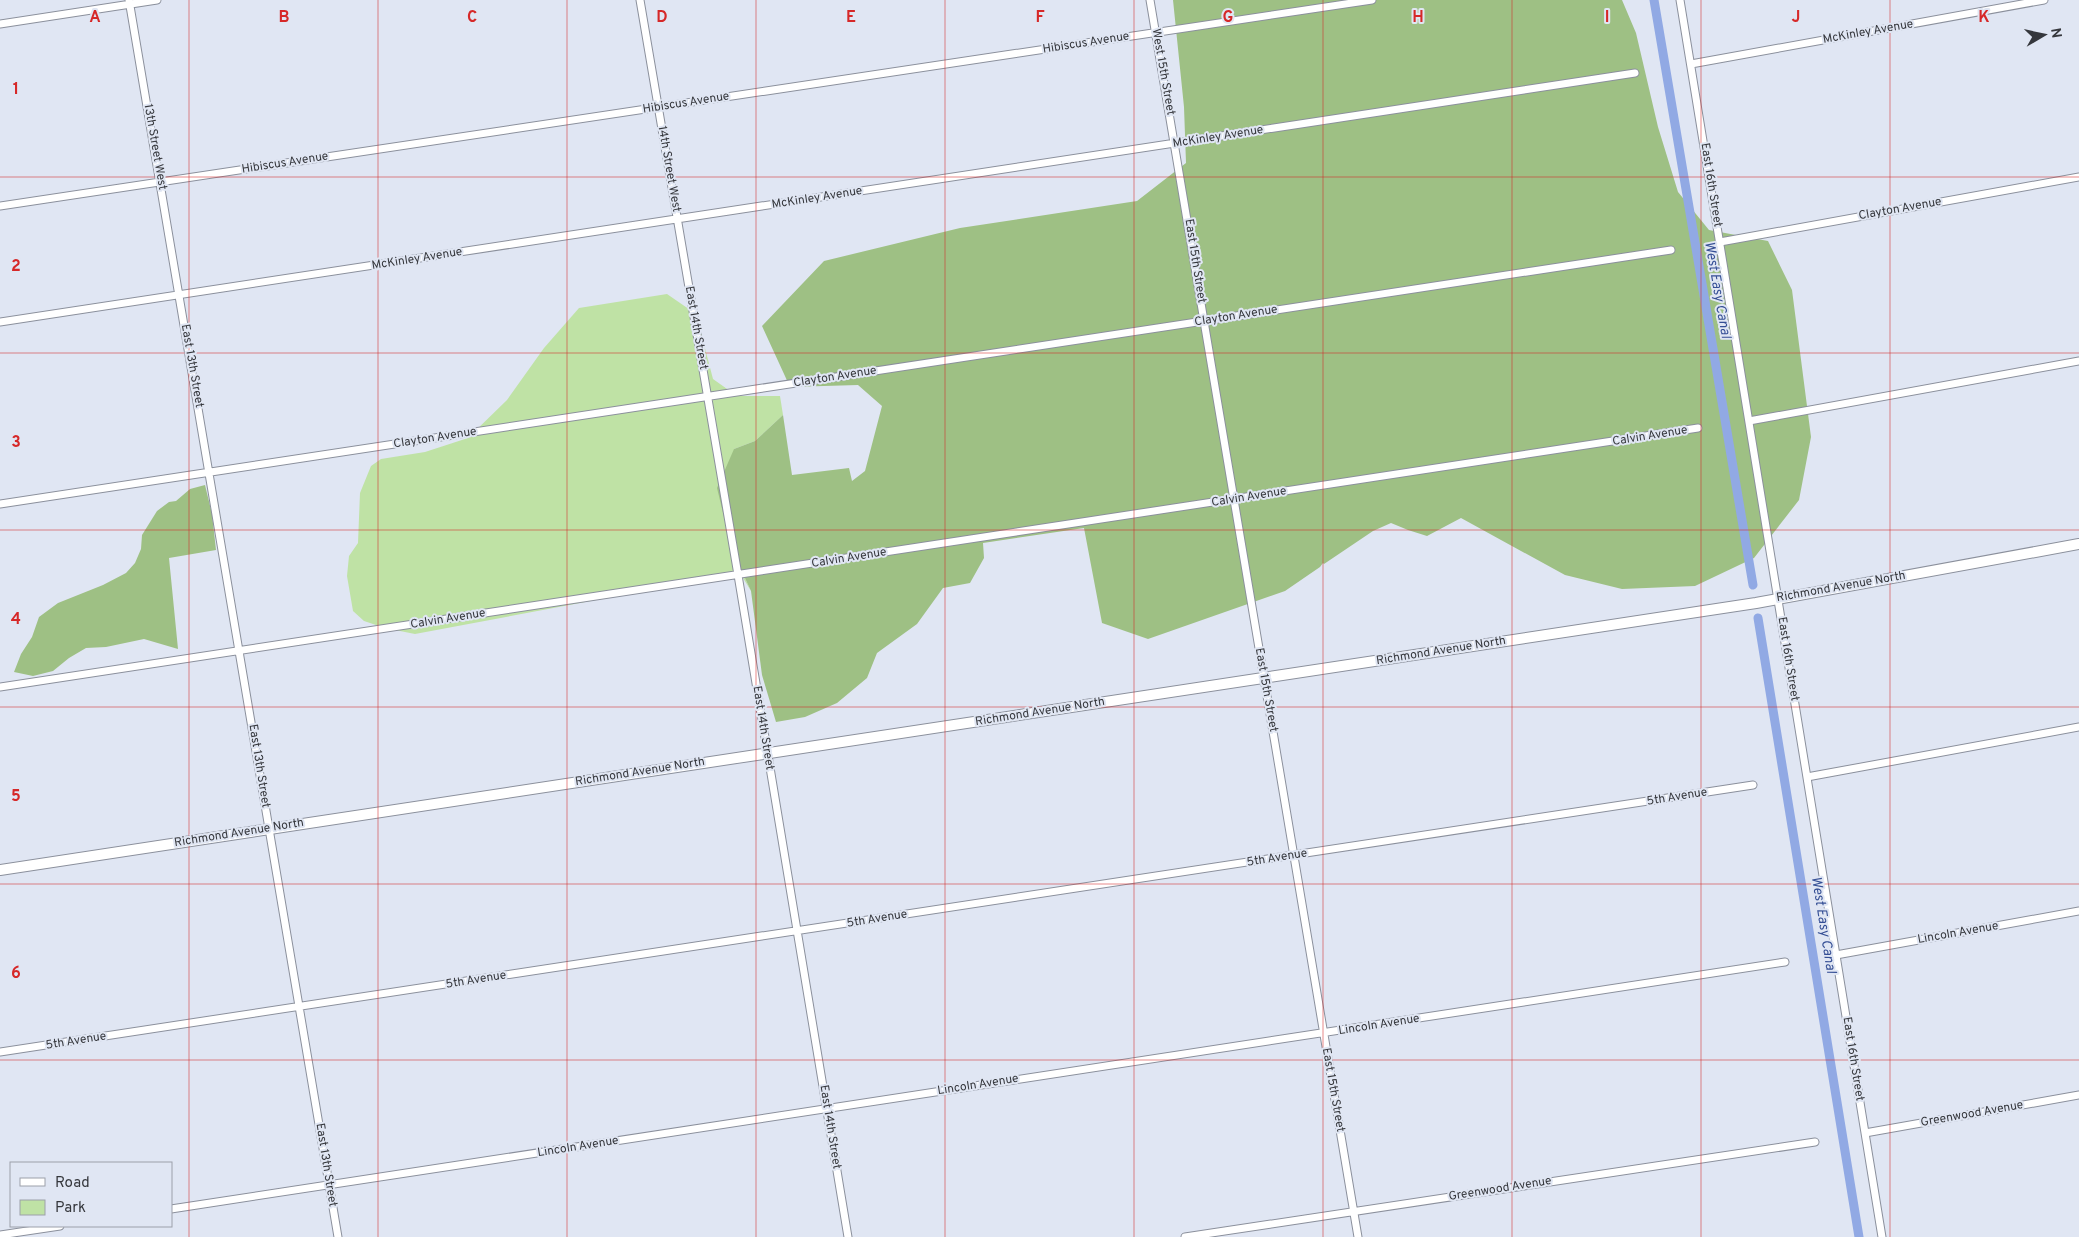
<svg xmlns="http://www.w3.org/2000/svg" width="2079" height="1237" font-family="Overpass,sans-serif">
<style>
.green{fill:#bfe2a5}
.forest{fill:#9ec084}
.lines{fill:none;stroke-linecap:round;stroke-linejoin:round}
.canal{stroke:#91a9e4;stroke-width:9}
.street-casing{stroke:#8b909c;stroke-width:9}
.secondary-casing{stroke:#8b909c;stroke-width:12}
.street{stroke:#fff;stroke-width:7}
.secondary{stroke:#fff;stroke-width:10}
.grid{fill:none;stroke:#d62828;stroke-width:1;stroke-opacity:0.55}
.labels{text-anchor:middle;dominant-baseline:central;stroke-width:4;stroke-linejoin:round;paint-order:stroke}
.street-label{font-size:12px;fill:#35373c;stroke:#e0e6f3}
.water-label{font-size:14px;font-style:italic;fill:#354f95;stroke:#e0e6f3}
.grid-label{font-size:16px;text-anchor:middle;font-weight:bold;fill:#d62828;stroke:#e0e6f3;stroke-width:4;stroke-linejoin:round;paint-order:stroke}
</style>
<rect width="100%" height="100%" fill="#e0e6f3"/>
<path class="green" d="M667 294 696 314 713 379 737 396H780L783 415 755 441 734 449 732 550 751 591 740 573 415 634 385 628 364 621 353 611 347 576 349 556 358 543 360 493 371 466 381 459 425 452 468 438 507 400 544 348 579 308Z"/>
<path class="forest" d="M1173 0H1622L1636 33 1658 127 1678 192 1709 230 1768 241 1792 290 1811 437 1799 500 1754 558 1695 586 1622 589 1565 575 1461 518 1427 536 1408 530 1391 523 1373 531 1324 564 1323 563 1320 567 1285 591 1148 639 1102 623 1084 528 983 543 984 558 970 583 943 588 917 624 877 653 867 678 837 703 805 717 776 722 762 675 751 591 732 550 717 488 734 449 755 441 783 415 792 475 849 468 852 481 865 471 882 406 858 385 790 387 762 326 824 261 960 228 1137 201 1186 163 1184 107Z
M205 485 212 514 216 550 169 558 178 649 144 639 106 647 86 648 69 658 53 671 33 676 14 672 21 654 32 637 39 617 58 603 103 585 126 573 135 563 141 549 142 535 157 511 169 502 176 501 190 489Z"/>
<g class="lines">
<path class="canal" d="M1654 0 1753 585
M1758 618 1859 1237"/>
<defs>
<path id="street" d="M129 0 338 1237
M640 0 738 575 848 1237
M1150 0 1358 1237
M1680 0 1882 1237
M0 24 157 0
M1691 64 2044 0
M0 206 1372 0
M1720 242 2079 177
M0 322 1635 73
M1749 421 2079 361
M0 504 1671 250
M0 687 1698 428
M1807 777 2079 727
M1836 955 2079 911
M0 1052 1753 785
M1865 1133 2079 1095
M171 1209 1785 962
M0 1235 60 1226
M1185 1237 1815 1142"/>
<path id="secondary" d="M0 870 1756 603 2079 544"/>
</defs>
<use href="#street" class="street-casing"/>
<use href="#secondary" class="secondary-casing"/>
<use href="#street" class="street"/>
<use href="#secondary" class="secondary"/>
</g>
<path class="grid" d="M189 0V1237M378 0V1237M567 0V1237M756 0V1237M945 0V1237M1134 0V1237M1323 0V1237M1512 0V1237M1701 0V1237M1890 0V1237M0 177H2079M0 353H2079M0 530H2079M0 707H2079M0 884H2079M0 1060H2079"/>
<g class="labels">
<g class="street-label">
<text transform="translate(1868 32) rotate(-10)">McKinley Avenue</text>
<text transform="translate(1086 43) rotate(-9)">Hibiscus Avenue</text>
<text transform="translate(1163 72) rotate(80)">West 15th Street</text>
<text transform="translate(686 103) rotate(-9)">Hibiscus Avenue</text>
<text transform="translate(1218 137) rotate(-9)">McKinley Avenue</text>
<text transform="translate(155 147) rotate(80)">13th Street West</text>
<text transform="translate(285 163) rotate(-9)">Hibiscus Avenue</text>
<text transform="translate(669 169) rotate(80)">14th Street West</text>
<text transform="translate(1711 185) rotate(81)">East 16th Street</text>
<text transform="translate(817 198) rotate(-9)">McKinley Avenue</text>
<text transform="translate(1900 209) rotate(-10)">Clayton Avenue</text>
<text transform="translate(417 259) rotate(-9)">McKinley Avenue</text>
<text transform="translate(1195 261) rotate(81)">East 15th Street</text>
<text transform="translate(1236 316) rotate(-9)">Clayton Avenue</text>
<text transform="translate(696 328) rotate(80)">East 14th Street</text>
<text transform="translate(192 366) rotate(80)">East 13th Street</text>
<text transform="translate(835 377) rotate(-9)">Clayton Avenue</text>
<text transform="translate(1650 436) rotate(-9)">Calvin Avenue</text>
<text transform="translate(435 438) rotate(-9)">Clayton Avenue</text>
<text transform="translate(1249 497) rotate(-9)">Calvin Avenue</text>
<text transform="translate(849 558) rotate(-9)">Calvin Avenue</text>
<text transform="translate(1841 587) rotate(-10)">Richmond Avenue North</text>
<text transform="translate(448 619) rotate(-9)">Calvin Avenue</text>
<text transform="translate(1441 651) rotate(-9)">Richmond Avenue North</text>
<text transform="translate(1788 659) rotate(81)">East 16th Street</text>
<text transform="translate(1266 690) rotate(80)">East 15th Street</text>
<text transform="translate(1040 712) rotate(-9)">Richmond Avenue North</text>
<text transform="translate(763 728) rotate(81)">East 14th Street</text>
<text transform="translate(259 766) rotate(81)">East 13th Street</text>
<text transform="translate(640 772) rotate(-9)">Richmond Avenue North</text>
<text transform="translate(1677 797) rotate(-9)">5th Avenue</text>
<text transform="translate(239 833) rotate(-9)">Richmond Avenue North</text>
<text transform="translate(1277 858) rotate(-9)">5th Avenue</text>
<text transform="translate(877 919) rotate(-9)">5th Avenue</text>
<text transform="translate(1958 933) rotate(-10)">Lincoln Avenue</text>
<text transform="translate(476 980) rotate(-9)">5th Avenue</text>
<text transform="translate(1379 1025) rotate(-9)">Lincoln Avenue</text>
<text transform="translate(76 1041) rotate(-9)">5th Avenue</text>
<text transform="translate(1853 1059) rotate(81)">East 16th Street</text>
<text transform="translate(978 1085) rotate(-9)">Lincoln Avenue</text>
<text transform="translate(1333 1090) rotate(80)">East 15th Street</text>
<text transform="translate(1972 1114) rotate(-10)">Greenwood Avenue</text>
<text transform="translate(830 1127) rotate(81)">East 14th Street</text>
<text transform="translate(578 1147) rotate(-9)">Lincoln Avenue</text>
<text transform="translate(326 1165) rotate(81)">East 13th Street</text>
<text transform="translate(1500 1189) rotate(-9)">Greenwood Avenue</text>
</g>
<g class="water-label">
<text transform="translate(1717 290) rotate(80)">West Easy Canal</text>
<text transform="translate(1823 925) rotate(81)">West Easy Canal</text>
</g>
</g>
<g class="grid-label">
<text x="95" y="22">A</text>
<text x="284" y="22">B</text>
<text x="472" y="22">C</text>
<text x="662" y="22">D</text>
<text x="851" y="22">E</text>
<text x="1040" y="22">F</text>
<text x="1228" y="22">G</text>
<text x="1418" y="22">H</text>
<text x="1607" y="22">I</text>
<text x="1796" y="22">J</text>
<text x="1984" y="22">K</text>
<text x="16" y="94">1</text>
<text x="16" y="271">2</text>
<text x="16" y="447">3</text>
<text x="16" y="624">4</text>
<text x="16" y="801">5</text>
<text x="16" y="978">6</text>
</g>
<rect x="10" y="1162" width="162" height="65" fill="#e0e6f3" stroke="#9ca0aa"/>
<rect x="20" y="1178" width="25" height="8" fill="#ffffff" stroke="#9ca0aa"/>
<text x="55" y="1187" font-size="15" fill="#35373c">Road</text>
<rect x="20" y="1200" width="25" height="15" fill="#bfe2a5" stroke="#9ca0aa"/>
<text x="55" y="1212" font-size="15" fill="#35373c">Park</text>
<g transform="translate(2044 35) rotate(81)" stroke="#e0e6f3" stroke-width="4" paint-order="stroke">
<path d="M0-4L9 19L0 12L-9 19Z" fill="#35373c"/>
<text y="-8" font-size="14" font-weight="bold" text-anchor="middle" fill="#35373c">N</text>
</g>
</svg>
